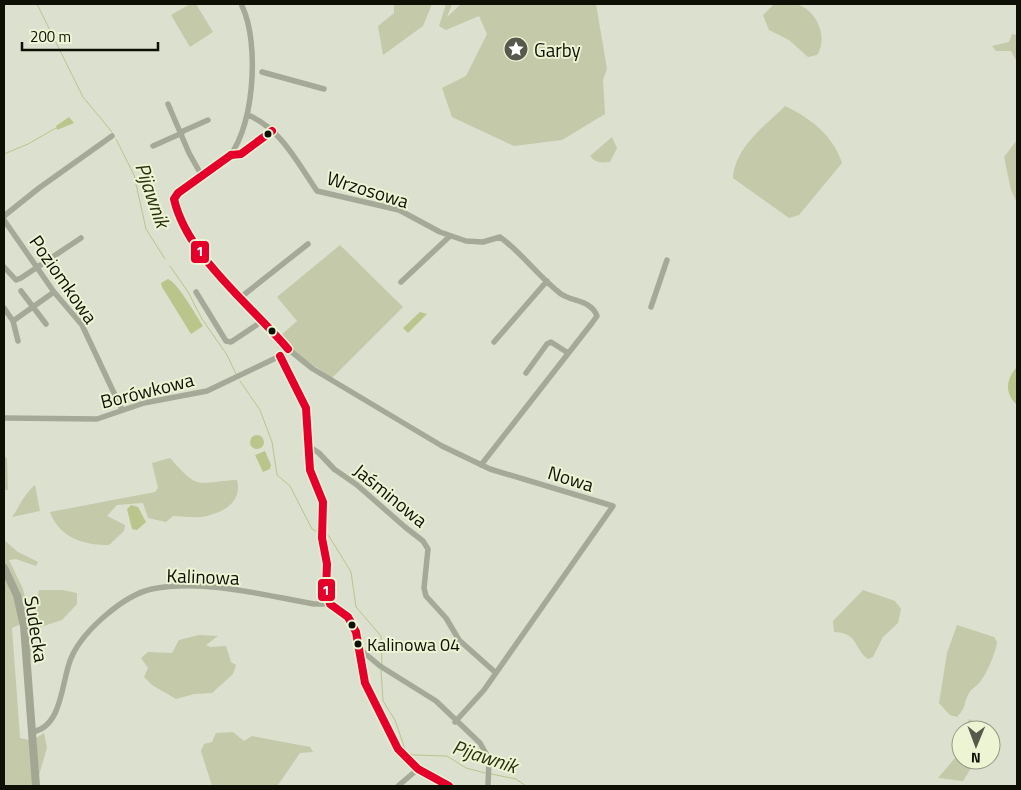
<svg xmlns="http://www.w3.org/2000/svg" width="1021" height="790" font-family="'Titillium Web',sans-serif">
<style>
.green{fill:#c3c9a9}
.water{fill:#bac58c}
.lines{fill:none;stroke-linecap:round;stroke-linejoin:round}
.stream{stroke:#bac58c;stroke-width:1}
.minor{stroke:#a5a997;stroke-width:5.5}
.secondary{stroke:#a2a692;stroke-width:8}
.bus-1-casing{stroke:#edf4d4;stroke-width:11}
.bus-1{stroke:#e4002b;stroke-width:8}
.bus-dot{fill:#0e1005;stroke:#edf4d4;stroke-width:2}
.labels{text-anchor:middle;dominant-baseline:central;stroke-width:4;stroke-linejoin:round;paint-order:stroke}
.bus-label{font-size:18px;fill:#0e1005;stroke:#edf4d4;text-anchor:start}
.poi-label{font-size:19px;fill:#0e1005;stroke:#edf4d4;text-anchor:start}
.street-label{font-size:19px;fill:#0e1005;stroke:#edf4d4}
.water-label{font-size:20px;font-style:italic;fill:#292f0e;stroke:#edf4d4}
.line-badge{stroke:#edf4d4;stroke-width:2}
.badge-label{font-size:14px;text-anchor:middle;font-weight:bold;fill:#fff}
</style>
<rect width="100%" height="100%" fill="#dce0ce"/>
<path class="green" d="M190 4H196L213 32 190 47 171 15Z
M394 4H432L423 26 383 55 378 26 394 13Z
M446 4H452L447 17 461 4H596L607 69 603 80 605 114 562 140 514 146 452 117 442 88 466 76 487 34 479 16 446 30 439 26Z
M774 4C781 4 788 3 795 4 816 8 829 37 817 55L808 57 789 40 769 30 763 15Z
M1012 34 1017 35V62L1011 51H996L992 46 1009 42Z
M785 106C810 118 833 135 842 163L799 215 789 218 733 178C735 147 764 127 785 106Z
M612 137 617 148 610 162C601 163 596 163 590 156Z
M1017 140V203L1011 190 1004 157Z
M340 245 403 307 332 378 290 349 280 336 297 321 277 297Z
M4 455 7 459 8 490H4Z
M170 458C200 492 196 482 237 480 243 503 221 514 201 517 192 518 182 516 173 516L166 522 148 518 143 503 117 505 107 516 125 525 124 531 109 545C83 545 60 538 50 512L155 492 158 488 152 463Z
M35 485 40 511 12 517C20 506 24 494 35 485Z
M4 540 18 552 38 562 36 566 16 559 9 560 23 589 30 618 37 617 35 608 39 590H63L77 593V604L62 620 34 629 30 661 26 618 20 591 4 562Z
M4 571 9 580 21 624 12 628 20 738 29 740 33 786H4Z
M863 590 895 601 901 609 898 623 883 637 873 657 868 659C853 648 859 633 834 632L833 621Z
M957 625 994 637 997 642C996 652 986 675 980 682 977 686 972 688 969 693 963 703 968 705 957 717L950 715 939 703 947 653Z
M199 635 218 636 206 645 210 647 226 646 231 662 236 665 233 674 212 693 194 694 176 699 152 685 144 677 148 668 141 658 148 652 172 653 179 640Z
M969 719 988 729 987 730H965Z
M233 732 244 741 252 736 310 747 313 752 300 753 278 785 212 786 201 751 204 744 212 742 216 733Z
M44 733 47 748 39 775 36 738Z
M961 741V760H976L963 781 938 778 955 758Z"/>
<path class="water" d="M69 117 74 123 57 130 56 126Z
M168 279C177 282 196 315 203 326L191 334 162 287 161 283Z
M420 312 427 314 408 333 403 328Z
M1017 367V405C1004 393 1006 379 1017 367Z
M250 442a7 7 0 1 1 14 0a7 7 0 1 1-14 0Z
M265 451 271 465 270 469 263 472 255 455Z
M131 505 138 507 146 522 137 530 132 529 127 509Z"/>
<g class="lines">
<path class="stream" d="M37 4 83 97 112 132
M116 139 134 175 146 229 165 259
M4 154 28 144 56 128
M170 266 188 292 202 319 227 355 236 374
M240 381 260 410 272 442 277 475 290 486 312 529 318 532
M325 535 329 536 351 572 356 607 381 636 382 664
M381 670 383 701 395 720 406 752 414 755 447 756 466 768 485 773
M491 774 516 779 526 786"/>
<path class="minor" d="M242 6C260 42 255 136 223 163 208 174 182 182 174 199L175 210 193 241 216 270 264 320 288 349 313 369 442 446 490 469 613 506 484 690 455 722
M262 72 324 89
M168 104 189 153 202 176
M248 115C281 129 297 162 317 191L399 210 440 232 466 241 483 242 500 237C522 253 539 277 561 294 573 302 591 300 597 316L592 323 481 465
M181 132 208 120
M153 146 182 133
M231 155 241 154 272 131
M4 216 39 188 112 136
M4 220 54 292 82 325 122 410
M4 267 16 280 21 278 81 238
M401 282 450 236
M21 291 46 324
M196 292 226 341 231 342 264 320
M241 297 308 244
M651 307 667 260
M4 308 13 321
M18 341 13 321 54 292
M494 342 547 281
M280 356 306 408 310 470 323 502 322 538 327 564 326 589 330 604 348 617 356 632 365 683 398 749 418 769 449 786
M526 373 547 344 551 342 568 353
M4 418 97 419 144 403 207 391 280 356 288 349
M307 449H313L319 453 334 469 357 485 405 527 423 541 428 549 424 588 426 596 446 618 459 640 496 673
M361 650 380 666 436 701 480 743 489 759 488 786
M32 732C64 727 61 678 72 656 84 630 124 595 152 589 205 579 263 595 314 604H330
M398 786 418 769"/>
<path class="secondary" d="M4 568 17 595 24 626 36 786"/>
<defs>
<path id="bus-1" d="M231 155 178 193 174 199C187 256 251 305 288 349
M231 155 241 154 272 131
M280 356 306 408 310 470 323 502 322 538 327 564 326 589 330 604 348 617 356 632 365 683 398 749 418 769 449 786"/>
</defs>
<use href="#bus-1" class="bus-1-casing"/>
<use href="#bus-1" class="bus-1"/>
</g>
<defs>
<symbol id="sight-disc" viewBox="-11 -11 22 22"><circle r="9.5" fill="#56594b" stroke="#edf4d4"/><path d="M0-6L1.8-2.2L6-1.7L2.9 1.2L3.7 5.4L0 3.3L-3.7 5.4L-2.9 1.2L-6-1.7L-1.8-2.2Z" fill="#fff"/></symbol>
</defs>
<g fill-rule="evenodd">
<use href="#sight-disc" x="502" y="35" width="28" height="28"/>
</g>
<g class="bus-dot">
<circle cx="268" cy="134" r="4.5"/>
<circle cx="272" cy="331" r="4.5"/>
<circle cx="352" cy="625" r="4.5"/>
<circle cx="358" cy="644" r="4.5"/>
</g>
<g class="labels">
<g class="bus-label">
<text x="367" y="644">Kalinowa 04</text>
</g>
<g class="poi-label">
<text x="534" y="49">Garby</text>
</g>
<g class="street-label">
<text transform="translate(368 189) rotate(17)">Wrzosowa</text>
<text transform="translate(64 279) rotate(55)">Poziomkowa</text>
<text transform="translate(147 390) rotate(-14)">Borówkowa</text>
<text transform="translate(571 478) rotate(17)">Nowa</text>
<text transform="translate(391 495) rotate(39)">Jaśminowa</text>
<text transform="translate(203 576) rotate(2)">Kalinowa</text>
<text transform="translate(37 629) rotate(81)">Sudecka</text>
</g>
<g class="water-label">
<text transform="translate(153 195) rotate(71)">Pijawnik</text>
<text transform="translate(485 756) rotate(18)">Pijawnik</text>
</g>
</g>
<g class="line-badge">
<rect x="190" y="240" width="20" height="24" rx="5" fill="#e4002b"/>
<rect x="317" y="578" width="19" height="24" rx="5" fill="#e4002b"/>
</g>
<g class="badge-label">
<text x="200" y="256">1</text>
<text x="326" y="595">1</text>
</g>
<rect width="1021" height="790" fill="none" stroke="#0e1005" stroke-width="10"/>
<g transform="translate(976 745) rotate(181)"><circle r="24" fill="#edf4d4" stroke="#949981"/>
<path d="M0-4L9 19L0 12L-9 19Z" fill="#56594b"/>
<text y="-8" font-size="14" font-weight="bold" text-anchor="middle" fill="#0e1005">N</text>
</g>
<path d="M22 42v8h136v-8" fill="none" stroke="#0e1005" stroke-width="2.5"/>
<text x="30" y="42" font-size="15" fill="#0e1005" stroke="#edf4d4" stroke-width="4" paint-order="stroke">200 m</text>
</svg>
